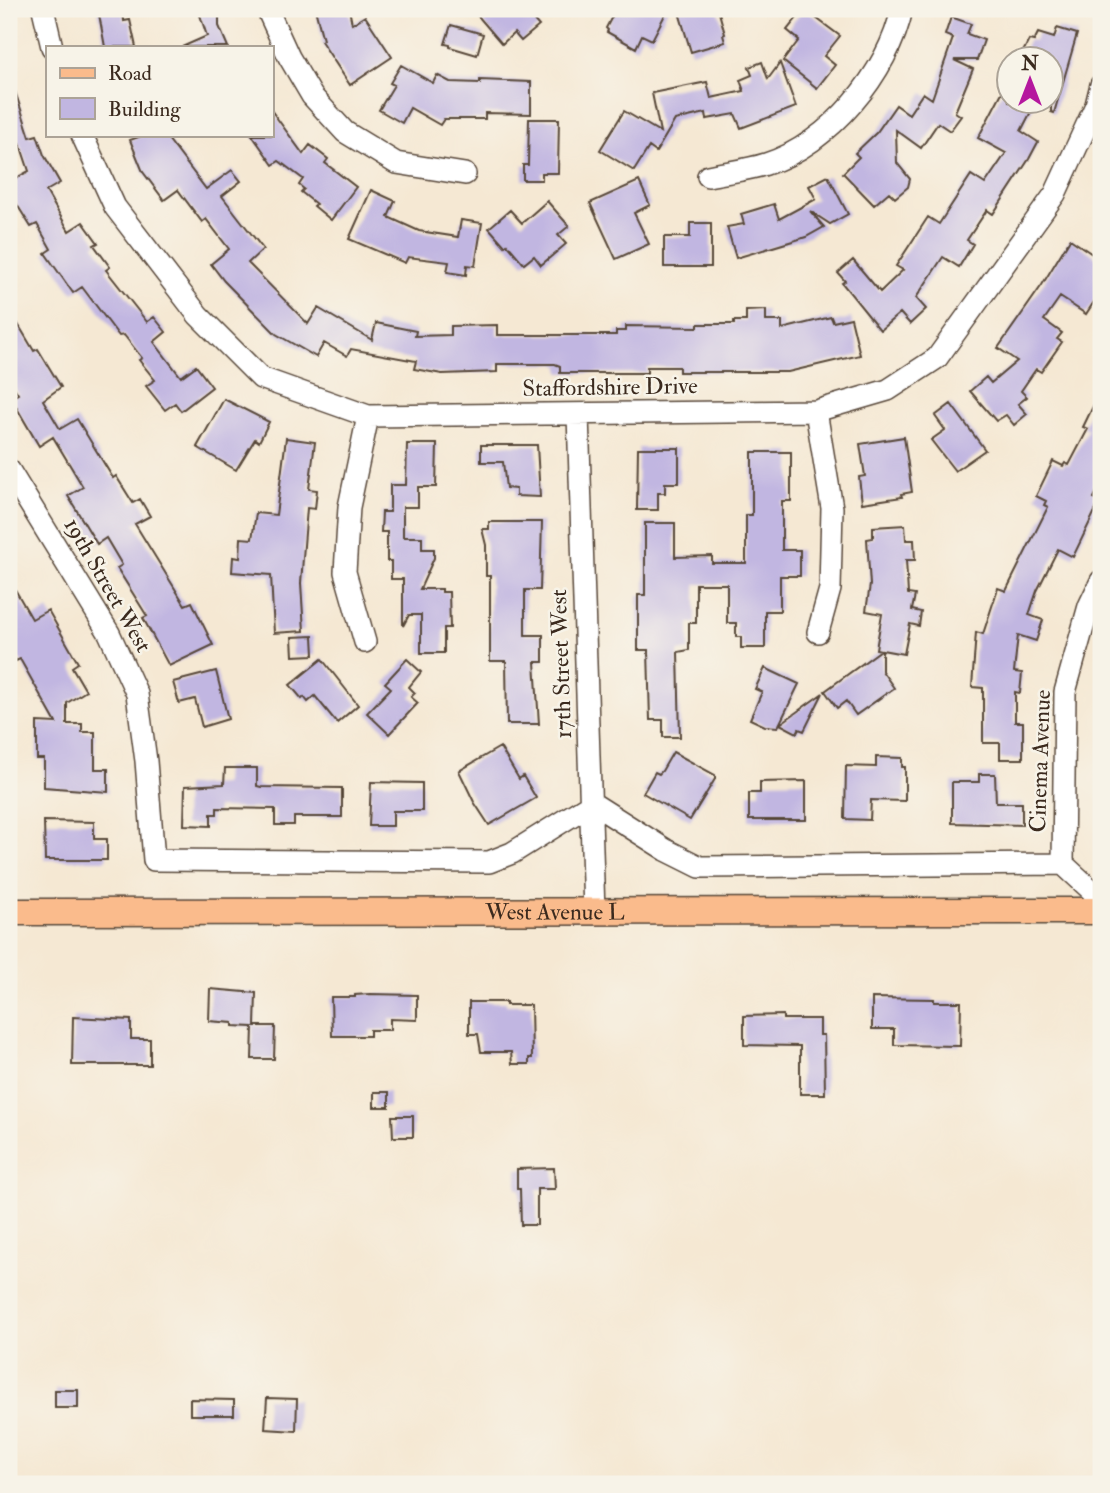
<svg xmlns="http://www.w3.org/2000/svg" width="1110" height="1493" font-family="'IM FELL Double Pica',serif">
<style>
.building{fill:#c1b6e1}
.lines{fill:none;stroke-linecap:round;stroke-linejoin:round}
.minor-casing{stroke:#574639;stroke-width:24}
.major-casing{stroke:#574639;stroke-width:29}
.minor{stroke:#fff;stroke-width:21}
.major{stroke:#fabb8c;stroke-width:26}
.labels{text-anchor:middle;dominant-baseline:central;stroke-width:5;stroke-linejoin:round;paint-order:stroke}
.street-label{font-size:23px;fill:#3b2a1e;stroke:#f7f3e8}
</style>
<rect width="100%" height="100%" fill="#f7f3e8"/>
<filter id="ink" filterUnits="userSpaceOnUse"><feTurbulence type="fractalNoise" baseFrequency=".0143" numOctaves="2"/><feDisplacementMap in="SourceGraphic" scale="14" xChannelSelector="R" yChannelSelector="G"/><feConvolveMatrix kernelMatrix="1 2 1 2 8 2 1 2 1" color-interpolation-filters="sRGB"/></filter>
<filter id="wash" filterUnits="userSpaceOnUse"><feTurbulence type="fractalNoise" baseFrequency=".00686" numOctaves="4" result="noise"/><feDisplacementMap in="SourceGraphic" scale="28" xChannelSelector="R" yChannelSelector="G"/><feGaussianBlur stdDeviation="1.57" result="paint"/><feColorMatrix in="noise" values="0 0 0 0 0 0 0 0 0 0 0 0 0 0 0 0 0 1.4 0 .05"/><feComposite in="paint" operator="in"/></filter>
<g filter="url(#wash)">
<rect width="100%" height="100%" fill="#f5e8d3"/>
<g id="blocks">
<path class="building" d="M98 9H123L124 21 130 20 136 47H105Z
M198 9H219V26L228 47H182L207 36Z
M315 9H349L352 24 365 16 392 57 350 85 321 41 323 40Z
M472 9H524L539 26 521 41 514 33 502 44Z
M616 9H668L652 40 642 35 636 48 607 32 608 30 606 28Z
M678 9H718L725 34 723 35 725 42 691 52Z
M804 9 840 36 824 56 835 65 817 88 783 61 799 40 787 30Z
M951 17 971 24 967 34 984 40 977 60H954L973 69 955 112 961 116 950 131 938 123 921 148 896 130 897 163 910 179 908 187 895 198 889 192 874 205 843 173 859 157 855 153 877 132 896 105 909 114 923 93 932 99 953 38 945 35Z
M451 25 483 34 477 55 450 47V45L445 44Z
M1057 28 1077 34 1054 113 1051 112V60H1019L1029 40 1034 41 1038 33 1054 38Z
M762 62 768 79 780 63 796 107 741 128 735 114 707 119 706 113 675 120 656 152 649 147 634 171 600 150 624 111 660 132 652 93 707 82 711 98 744 91 740 80 752 75 749 67Z
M401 65 433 83 437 75 450 82 480 83V80L531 82V114L485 113V119H444L440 125 410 108 402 123 379 110 394 85 390 83Z
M1009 79V102H1036L1021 131 1038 142 1029 159 993 214 987 210 967 240 973 244 959 267 943 257 916 298 926 309 910 324 900 313 880 330 842 283 845 281 838 273 853 260 880 292 903 270 896 266 928 217 939 224 971 175 985 184 1006 153 978 138Z
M12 82 30 137 37 135 44 155 60 183 46 191 69 231 83 222 98 243 94 245 110 267 106 270 147 322 154 317 166 332 154 342 181 377 196 366 212 387 181 411 175 403 165 410 146 386 155 380 139 360 142 358 124 335 119 336 82 287 73 293 45 253 51 249 37 224 31 227 9 192V182L29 171 20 144 9 148V83Z
M271 110 303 154 310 145 328 159 325 163 356 187 331 220 314 206 316 204 301 192 304 189 299 185 303 179 279 161 273 165 252 135H271Z
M529 119H559L558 173H542V180H523V165H528Z
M144 135H165L206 189 232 170 241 181 222 196 263 249 248 263 308 324 318 308 372 340 376 323 416 331 415 336 451 335V326L497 325V335H616V331H626V326L698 327V324H734V321H746V311L766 310V321H782V329L831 317 833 322 851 318 860 355 788 372H679V367H647V373H560V366L555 364H497V372L442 374 414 369 416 361 351 349 347 356 324 343 316 357 276 334 224 281 211 264 229 249 206 219 202 222 178 190 164 200 143 172 130 140Z
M828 176 848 214 830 224 810 211 824 227 806 237 736 258 727 227 744 224 741 214 774 204 779 219 816 199 809 186Z
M639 181 650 205 634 213 649 244 616 259 590 203Z
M371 190 395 201 388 217 419 231 458 237 461 220 482 223 475 266 467 265 466 275 447 272 449 262 408 257 405 263 349 239Z
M547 201 569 226 558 235 566 244 541 265 534 256 524 264 507 244 505 246 489 228 510 210 522 223Z
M690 223H711V267H664V237H690Z
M1070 239 1101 260V291L1086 314 1060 297 1044 320 1062 333 1057 339 1062 342 1041 372 1036 369 1021 391 1027 397 1018 404 1027 414 1014 425 1006 415 996 421 970 391 986 377 991 383 1017 361 998 348 1042 285Z
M9 309 34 351 38 349 61 387 43 400 60 429 77 419 113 478 116 476 133 503 140 499 150 516 135 524 185 605 192 602 213 645 169 666 143 618 147 616 117 568 122 565 106 538 97 544 68 496 83 487 53 437 39 446 11 398 18 394 9 379Z
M1101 390V483L1094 498 1100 501 1073 557 1058 549 1037 591 1029 615 1043 620 1036 641 1018 635 1014 672 1022 673 1020 693 1015 692V722H1023V759H1000V743H983V688L972 687 976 632 983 634 998 588 1006 591 1048 507 1044 505 1046 501 1036 496 1053 461 1063 466 1065 463 1069 465 1088 429 1083 427Z
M224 399 269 422 259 442 255 439 236 470 197 447Z
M951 404 985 450 955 471 931 440 945 430 935 416Z
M904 437 912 492 901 494 902 497 862 503 859 477 865 476 860 444Z
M286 438 315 442 309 489 317 490 315 509 307 508 301 583 304 631 274 633 271 575 232 572 233 557 240 558 241 538 252 539 256 513 276 515Z
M407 444H437L436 487H418V507H403V537H422V549H434V558L420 589H442V592H449L450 628H444V653H421V615H409L403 626V579H391V561H387V532H381L382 512H390V485H406Z
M481 445H537L540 497 516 496V489L506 488 503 462H481Z
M638 448H679V483H665V493H658V510H637Z
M752 452H791V501H782V550H800V576H780V611H765V648H741V637H736V623H727V584H696V623H689V650L678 652 680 737H663V720H650L648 650H638V595H645V523H675V557L712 556V563H746V515H752Z
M489 522H542L540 590H525V635H543V662H535L539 724H507L506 661H490V576H486V545L482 529H489Z
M905 525 906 540H914L915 560H906L908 594 915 595 912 610 921 612 919 626 910 624 904 654 882 650V671L894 688 856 715 846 701 837 708 825 691 881 650 876 649 882 614 866 611 870 585 867 539 873 538V527Z
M9 579 32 619 48 610 78 663 72 667 86 691 67 703V724H82V732H95V769H108V792L44 787V759H37V722L56 723 20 659 16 661 9 650Z
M313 636 314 655 293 656 292 637Z
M322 659 358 705 337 723 315 696 308 702 304 697 302 699 290 685Z
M407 659 421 672 409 687 415 693 411 697 418 703 389 734 367 713 391 688 385 683Z
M765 668 799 684 778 727 765 726 750 719 762 692 755 689Z
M216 671 228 719 202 727 195 699 179 703 173 682Z
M823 693 804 731 799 729 797 733 780 724Z
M500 747 519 779 523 776 536 798 489 825 474 802 459 771Z
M673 752 715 775V779L690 820 643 793 655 772 659 774 662 771Z
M876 757 902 758V767H905V801L871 800 870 820 845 819 846 766 876 767Z
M225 768H257V786L261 787 342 788V817H294V825H275V809L217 808V814H211V826L184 825 185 786 224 784Z
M979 774H995L996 803H1022V825L952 823V782H979Z
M806 781V820H749V793H760V782Z
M371 782 422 783V811H393V826H369Z
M44 821 94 822V839H107V860H45Z
M210 989 256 993 255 1026H275L274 1059H252L253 1027 233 1026V1023L209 1021Z
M370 994 417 995V1020L390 1019V1030H370V1036H332L331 997H355V995Z
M872 998 934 999V1002H961L960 1046 894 1045V1029H872Z
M469 1002H506V1005H531L532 1058H529V1064H512L511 1052H481L478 1034H469Z
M783 1015V1019H820V1035H824L825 1094H800V1046L744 1045V1016Z
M73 1017 131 1020V1039H150V1065H72Z
M374 1092H389V1107H374Z
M392 1116H413V1137H393Z
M554 1168 555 1189H537V1225H521L520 1189H517V1169Z
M55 1390H78V1408H55Z
M267 1398 297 1399 296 1431 265 1429Z
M190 1399 234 1400V1415H190Z"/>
</g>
</g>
<g filter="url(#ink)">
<use href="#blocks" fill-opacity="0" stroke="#574639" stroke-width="2"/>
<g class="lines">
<defs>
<path id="minor" d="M43 9 52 47
M267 9 289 57 312 96 345 132 396 163 465 174
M82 135 115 207 198 315 261 378 368 416 816 411 888 390 937 358 1055 194 1096 105 1101 85
M708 176C727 172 748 170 766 164 829 145 889 72 902 9
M816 411 832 508 830 589 818 632
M578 414 594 912
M9 470 109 633 137 694 146 761 154 860 489 862 512 853 592 803 666 850 700 867 1063 864 1101 899
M365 642 345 572 349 507 368 416
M1063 864 1065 692 1089 606 1101 581"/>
<g id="major">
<path id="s1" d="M9 912 1101 911"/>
</g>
</defs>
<use href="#minor" class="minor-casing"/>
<use href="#major" class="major-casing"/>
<use href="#minor" class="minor"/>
<use href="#major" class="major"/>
</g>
</g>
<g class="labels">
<g class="street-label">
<text transform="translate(610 387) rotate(-1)">Staffordshire Drive</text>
<text transform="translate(108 585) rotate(60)">19th Street West</text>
<text transform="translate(561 664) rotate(-92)">17th Street West</text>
<text transform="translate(1040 761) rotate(-88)">Cinema Avenue</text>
<text stroke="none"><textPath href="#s1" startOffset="546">West Avenue L</textPath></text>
</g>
</g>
<rect width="1110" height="1493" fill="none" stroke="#f7f3e8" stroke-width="35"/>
<rect x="46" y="46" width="228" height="91" fill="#f7f3e8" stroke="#aca397" stroke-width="2"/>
<rect x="60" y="68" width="35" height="10" fill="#fabb8c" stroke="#aca397" stroke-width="2"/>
<text x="108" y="80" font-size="21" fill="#3b2a1e">Road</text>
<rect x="60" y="98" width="35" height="21" fill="#c1b6e1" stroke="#aca397" stroke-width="2"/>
<text x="108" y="116" font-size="21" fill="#3b2a1e">Building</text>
<g transform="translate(1030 80)"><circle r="33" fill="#f7f3e8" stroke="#aca397" stroke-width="2"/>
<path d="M0-5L12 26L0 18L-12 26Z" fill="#b5179e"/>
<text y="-10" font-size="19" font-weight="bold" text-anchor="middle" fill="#3b2a1e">N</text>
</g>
</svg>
